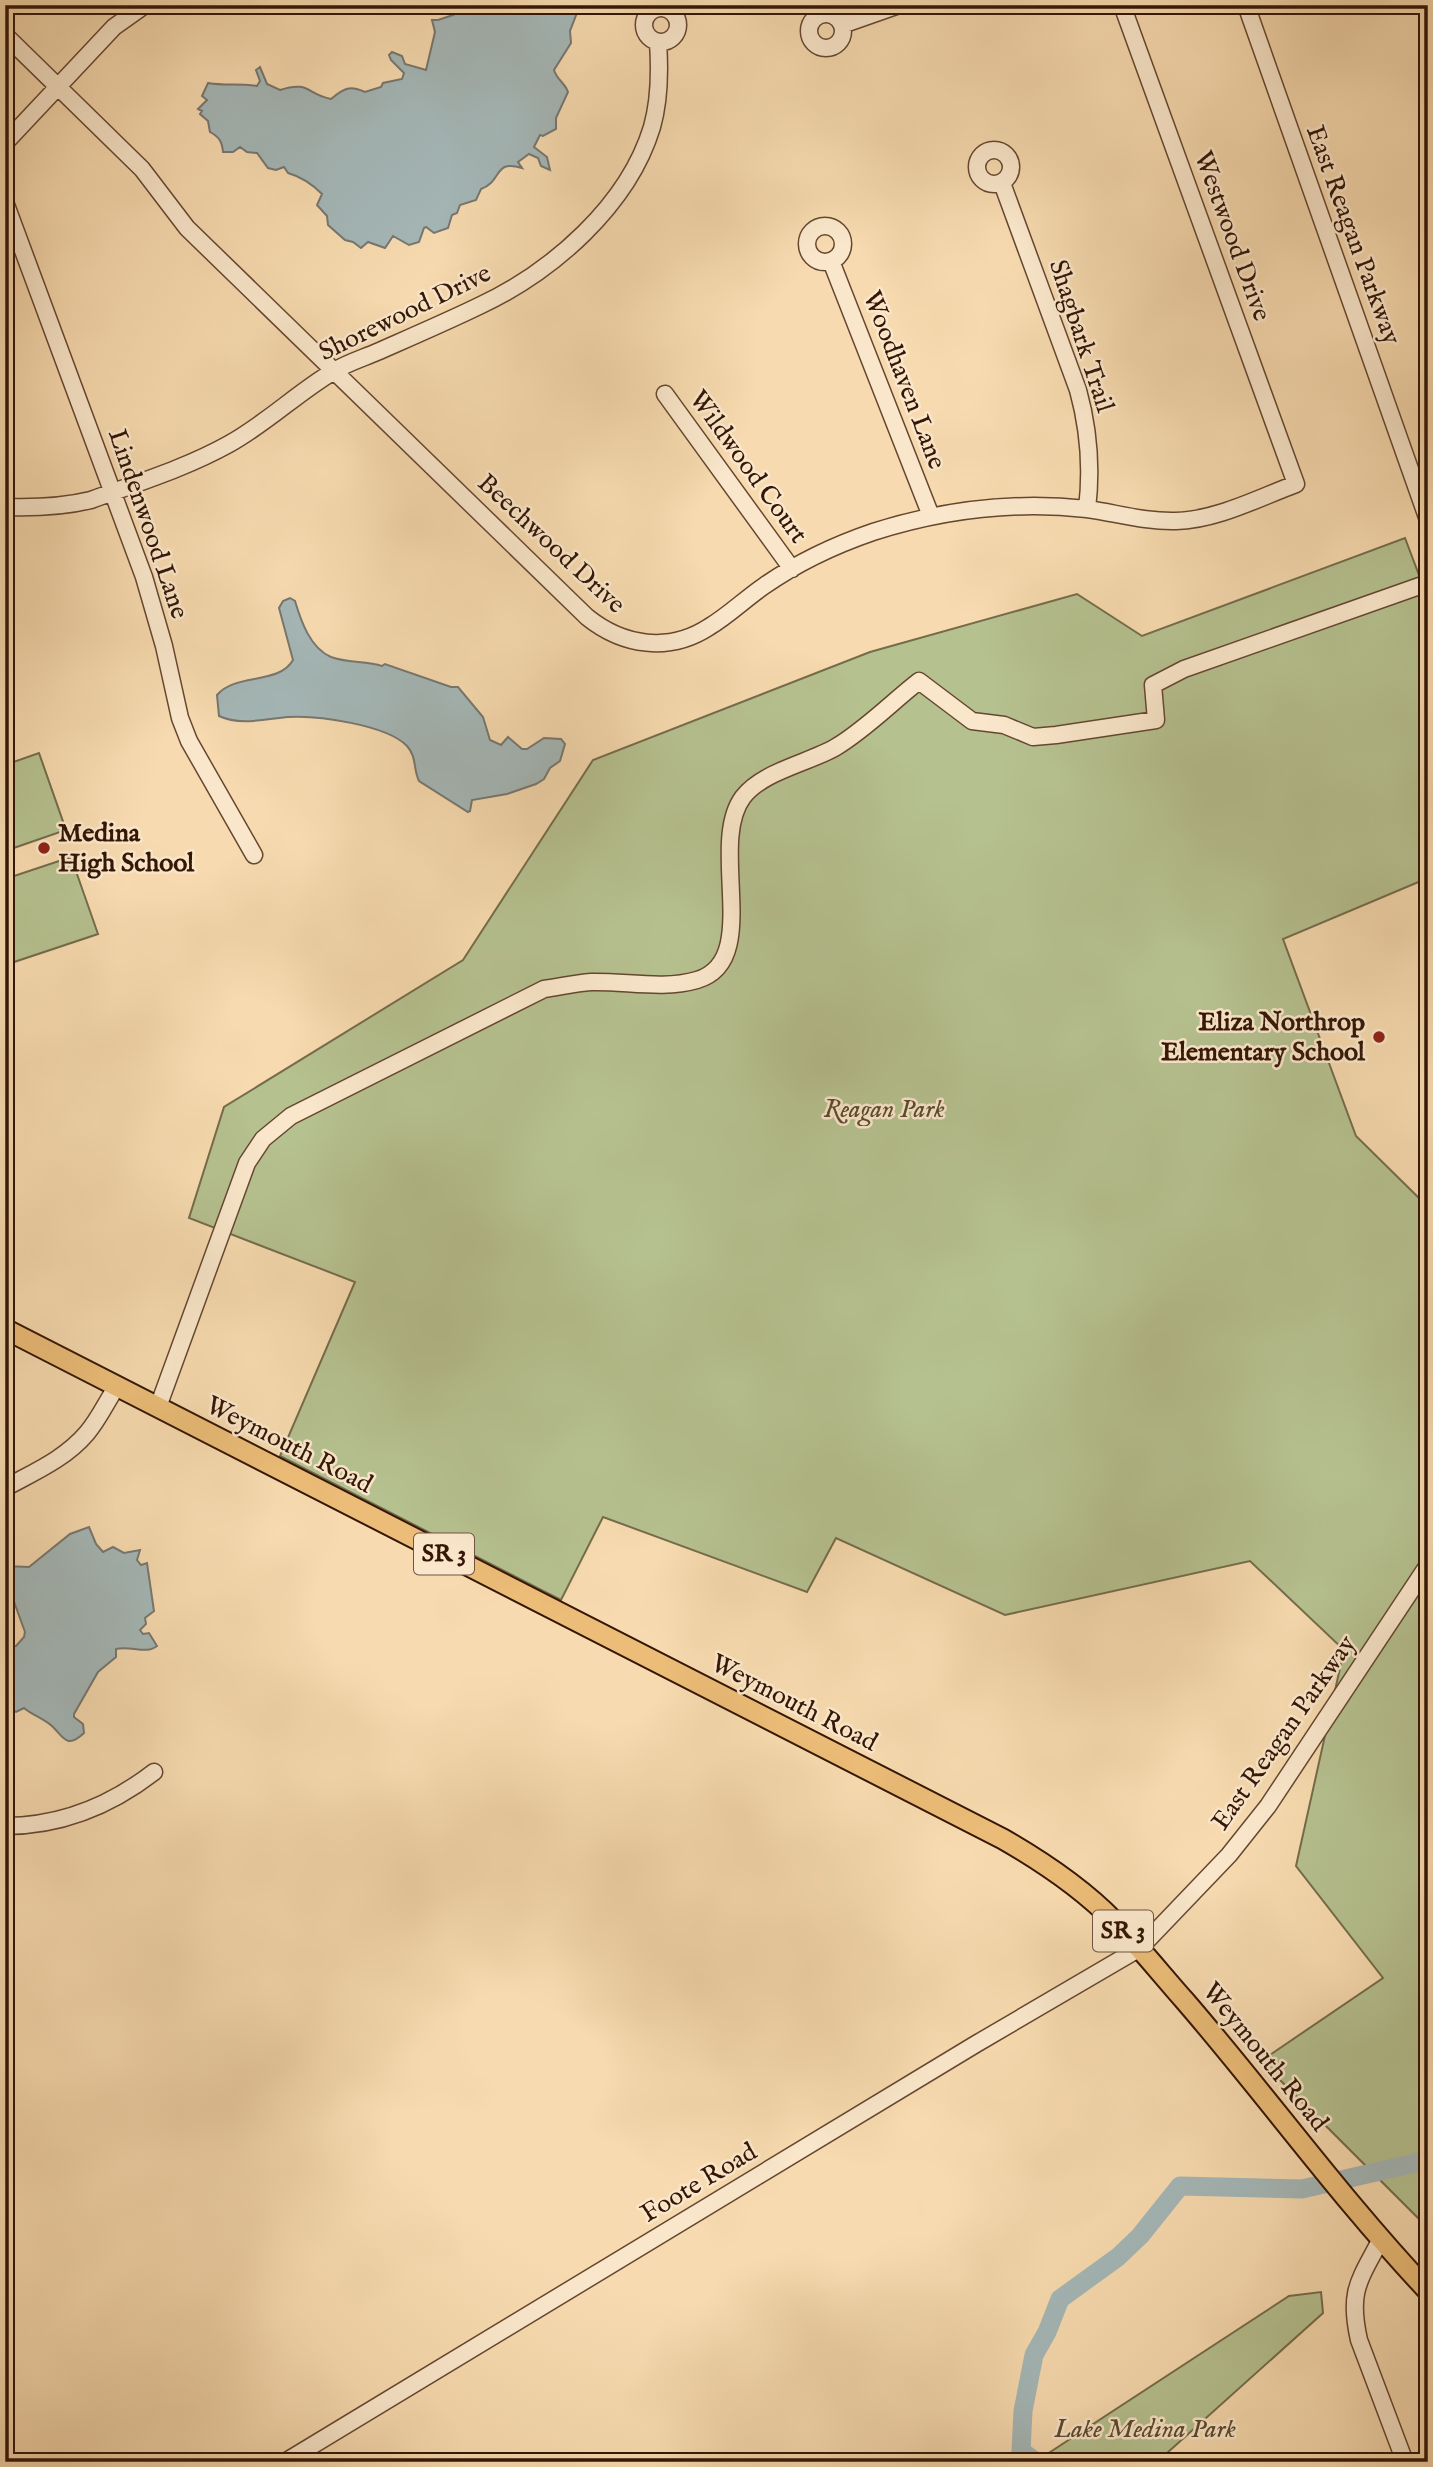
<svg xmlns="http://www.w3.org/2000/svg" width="1433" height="2467" font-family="'IM FELL English',serif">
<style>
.green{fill:#b6c190;stroke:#756c4b;stroke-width:2}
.water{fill:#a4b7b7;stroke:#777770;stroke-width:2}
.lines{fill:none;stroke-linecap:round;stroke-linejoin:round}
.river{stroke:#a4b7b7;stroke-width:19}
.minor-casing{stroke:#654730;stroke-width:19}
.major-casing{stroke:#341606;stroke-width:23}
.minor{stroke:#fae7cb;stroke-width:16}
.major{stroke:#ecbd78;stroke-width:19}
.poi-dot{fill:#8f2418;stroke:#fae7cb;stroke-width:2.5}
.labels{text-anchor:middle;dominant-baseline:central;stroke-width:5;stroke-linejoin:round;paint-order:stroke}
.shield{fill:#fae7cb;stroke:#6f5541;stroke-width:2}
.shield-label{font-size:24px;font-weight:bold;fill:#341606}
.street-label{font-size:26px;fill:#341606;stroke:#fae7cb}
.poi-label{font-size:26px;font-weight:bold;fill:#341606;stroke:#fae7cb;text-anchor:start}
.park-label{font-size:26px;font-style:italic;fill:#5b492f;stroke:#fae7cb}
</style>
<rect width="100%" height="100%" fill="#f7daaf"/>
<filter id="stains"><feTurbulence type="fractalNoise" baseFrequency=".00286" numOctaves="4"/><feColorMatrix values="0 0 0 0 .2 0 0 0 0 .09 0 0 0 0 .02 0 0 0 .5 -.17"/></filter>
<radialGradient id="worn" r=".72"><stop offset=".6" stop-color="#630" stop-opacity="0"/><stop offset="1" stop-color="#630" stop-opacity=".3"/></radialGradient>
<path class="green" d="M1405 538 1428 599V878L1283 939 1356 1136 1428 1207V2228L1261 2061 1383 1978 1296 1866 1344 1650 1250 1561 1005 1615 836 1538 807 1592 603 1517 561 1600 280 1456 355 1282 189 1218 224 1107 463 960 593 760 870 652 1077 594 1142 636Z
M39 753 66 830 5 851V765Z
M71 857 98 934 5 965V879Z
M1321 2292 1323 2313 1157 2462H1035L1289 2296Z"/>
<path class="water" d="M448 5H580L570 31 571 43 554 70C557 80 565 83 568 92L556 118V129L543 136 540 135 534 147 547 157 550 170 541 166 538 158 529 154 518 162 522 168C493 159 503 181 481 189L476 200 460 205 457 213 452 215 448 228 434 233 426 227 424 228 419 242 409 245 393 236 385 248 368 242 361 248 353 242 345 240 328 225 327 216 317 205 322 194C312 184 302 177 288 173L284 167 276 170 268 168 257 153 247 152 240 147 233 152H223C222 141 219 137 210 132L208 121 200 114 202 111 198 109 207 100 202 96 208 83C226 86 238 83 257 86L260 81 256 70 260 67 267 84 280 90C310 80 307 95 331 99 344 88 350 85 365 92L381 87 383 83 402 79 404 73 391 60 389 55 392 52 402 56 405 64 426 70 435 32 432 20H438L453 15 448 9Z
M290 598 295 601C301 621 310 648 331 657 347 663 366 661 382 666L385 664 451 687H458L483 717 490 740 501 745 508 737 522 749H527L544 738 561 739 565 744 560 761 550 768 544 779 536 784 507 794 472 800 470 811 468 812 419 781C413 769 417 757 407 746 387 725 317 715 288 717 265 719 240 726 219 716L217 695C235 673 279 685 293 660L279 608 283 601Z
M89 1527 96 1544 103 1552 113 1547 124 1553 140 1550 137 1560 141 1565 147 1563 154 1611 145 1618 146 1624 140 1630 143 1634 149 1633 157 1646C146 1655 130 1645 116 1649V1657L98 1672 74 1714V1717L83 1724 84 1733C67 1749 64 1738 53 1727 45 1719 32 1715 24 1708L16 1712 5 1707V1643L10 1646H16L24 1637 25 1632 13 1599 5 1592V1566L29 1567 70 1534Z"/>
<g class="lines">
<path class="river" d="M1036 2462 1021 2451 1023 2411 1034 2355 1047 2332 1060 2299 1118 2257 1140 2236 1180 2186 1302 2189 1428 2160"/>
<defs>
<path id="minor" d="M1246 5 1428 520
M644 25a17 17 0 1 1 34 0a17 17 0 1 1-34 0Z
M809 31a17 17 0 1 1 34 0a17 17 0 1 1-34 0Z
M842 25 899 5
M5 35 142 169 187 228 587 617C623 646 669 653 709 627 729 615 745 599 764 586 797 563 835 545 873 532 942 510 1015 501 1087 509 1116 513 1146 522 1176 521 1217 520 1258 498 1296 484L1122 5
M5 143 114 27 145 5
M977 167a17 17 0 1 1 34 0a17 17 0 1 1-34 0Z
M1002 183 1078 390C1089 430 1092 468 1087 509
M5 202 144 577 164 646 180 718 189 741 254 855
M807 244a18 18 0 1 1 36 0a18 18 0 1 1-36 0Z
M831 261 931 516
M665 394 792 569
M5 507C35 508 62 507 91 500 137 483 186 468 229 444 267 423 297 393 334 371 347 363 363 358 377 352 411 337 446 322 479 306 552 272 628 206 652 127 660 99 660 71 658 42
M158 1407 247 1163 263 1139 291 1116 544 989C559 987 575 983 591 982 626 981 663 990 697 980 763 961 707 845 743 797 763 771 809 763 836 747 866 729 892 702 919 681L972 721 1004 725 1033 737 1056 735 1156 720 1153 685 1184 669 1428 583
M5 1488C34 1472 65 1459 87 1433 99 1419 107 1401 117 1386
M5 1826C61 1826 110 1806 154 1772
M1381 2239C1359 2281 1348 2291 1359 2340L1405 2462
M285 2462 976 2044 1140 1948 1229 1855 1268 1806 1428 1565"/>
<path id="major" d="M5 1329 1003 1839C1043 1862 1082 1888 1114 1921 1139 1946 1161 1974 1185 2001 1267 2096 1341 2199 1428 2291"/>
</defs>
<use href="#minor" class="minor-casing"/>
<use href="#major" class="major-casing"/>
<use href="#minor" class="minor"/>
<use href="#major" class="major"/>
</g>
<g class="poi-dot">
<circle cx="44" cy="848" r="7"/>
<circle cx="1379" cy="1037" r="7"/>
</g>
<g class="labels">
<g class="shield">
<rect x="414" y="1533.5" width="60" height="41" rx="5"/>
<rect x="1093" y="1910.5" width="60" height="41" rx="5"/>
</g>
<g class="shield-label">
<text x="444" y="1554">SR 3</text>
<text x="1123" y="1931">SR 3</text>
</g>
<g class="street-label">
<text transform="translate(1353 235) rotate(70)">East Reagan Parkway</text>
<text transform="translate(1232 236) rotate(70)">Westwood Drive</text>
<text transform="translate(405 313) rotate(-26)">Shorewood Drive</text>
<text transform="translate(1081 336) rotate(72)">Shagbark Trail</text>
<text transform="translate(904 380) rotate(69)">Woodhaven Lane</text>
<text transform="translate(748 467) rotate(54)">Wildwood Court</text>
<text transform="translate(148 524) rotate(71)">Lindenwood Lane</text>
<text transform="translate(551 544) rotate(43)">Beechwood Drive</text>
<text transform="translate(289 1445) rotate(27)">Weymouth Road</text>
<text transform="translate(794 1703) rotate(27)">Weymouth Road</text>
<text transform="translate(1284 1733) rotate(-55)">East Reagan Parkway</text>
<text transform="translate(1265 2057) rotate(51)">Weymouth Road</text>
<text transform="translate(699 2183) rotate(-31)">Foote Road</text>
</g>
<g class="poi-label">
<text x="58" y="833">Medina<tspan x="58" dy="30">High School</tspan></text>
<text x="1365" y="1022" text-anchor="end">Eliza Northrop<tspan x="1365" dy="30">Elementary School</tspan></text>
</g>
<g class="park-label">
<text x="884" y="1109">Reagan Park</text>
<text x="1145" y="2429">Lake Medina Park</text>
</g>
</g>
<rect width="1433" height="2467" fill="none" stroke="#f7daaf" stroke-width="28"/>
<rect x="7" y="7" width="1419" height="2453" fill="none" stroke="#341606" stroke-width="3.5"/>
<rect x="14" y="14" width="1405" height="2439" fill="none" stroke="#341606" stroke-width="2"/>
<rect width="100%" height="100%" filter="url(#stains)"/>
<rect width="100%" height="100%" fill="url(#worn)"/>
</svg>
